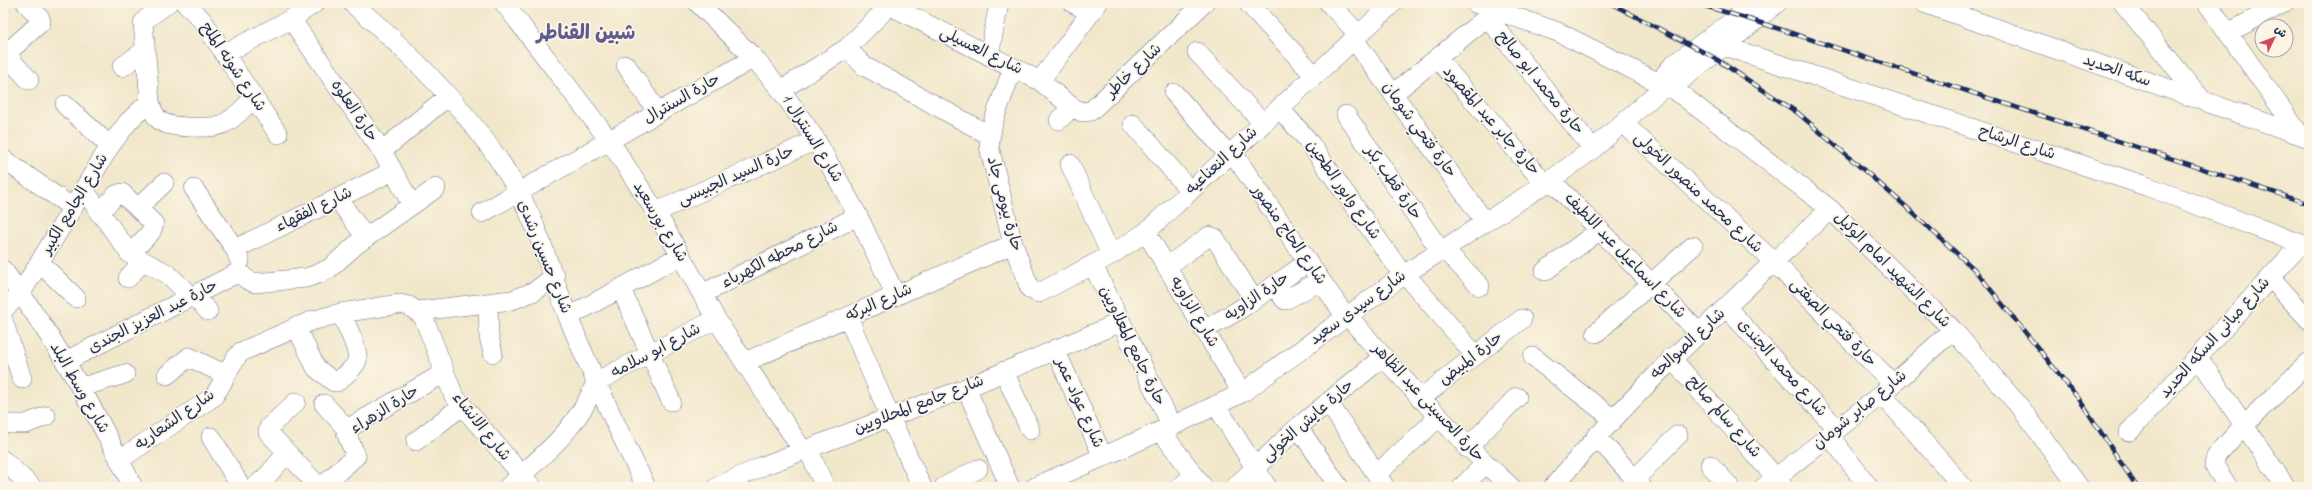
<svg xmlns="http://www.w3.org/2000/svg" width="2312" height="490" font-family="'Indie Flower','Playpen Sans Arabic',sans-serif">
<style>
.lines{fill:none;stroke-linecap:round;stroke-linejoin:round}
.minor-casing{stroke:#666f84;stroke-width:20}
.minor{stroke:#fff;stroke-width:19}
.rail-casing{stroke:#1b2f5e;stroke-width:4.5}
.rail{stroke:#fcf5e5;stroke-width:3;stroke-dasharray:9;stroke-linecap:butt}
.labels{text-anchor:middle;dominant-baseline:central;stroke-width:3.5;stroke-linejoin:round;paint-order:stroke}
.street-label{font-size:16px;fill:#1b2f5e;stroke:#fcf5e5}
.district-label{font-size:20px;font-weight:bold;fill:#605b92;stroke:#fcf5e5}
</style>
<rect width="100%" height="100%" fill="#fcf5e5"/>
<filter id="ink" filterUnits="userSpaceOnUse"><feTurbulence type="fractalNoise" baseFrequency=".025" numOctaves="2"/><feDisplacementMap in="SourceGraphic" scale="8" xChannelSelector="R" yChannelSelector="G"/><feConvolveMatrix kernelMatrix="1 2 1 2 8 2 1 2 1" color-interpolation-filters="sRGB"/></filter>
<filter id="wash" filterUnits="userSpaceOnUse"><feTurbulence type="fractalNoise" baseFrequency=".012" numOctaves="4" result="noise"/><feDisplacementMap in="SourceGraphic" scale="16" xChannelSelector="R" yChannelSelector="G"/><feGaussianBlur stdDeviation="0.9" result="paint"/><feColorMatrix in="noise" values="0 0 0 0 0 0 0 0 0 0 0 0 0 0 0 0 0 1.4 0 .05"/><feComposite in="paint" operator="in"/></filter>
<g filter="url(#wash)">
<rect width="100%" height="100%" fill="#f1e7cb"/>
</g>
<g filter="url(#ink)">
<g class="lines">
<defs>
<path id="minor" d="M26 3 40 18 41 22 8 52 7 56 29 80
M168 3 146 19 143 23 150 101C152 109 154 117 162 122 172 128 213 129 223 124 235 119 245 106 254 98
M185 3 202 20 278 134
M352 3C412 54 481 123 519 193 541 233 552 277 569 319 592 376 619 431 646 487
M504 3 609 140 656 212 716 319 803 451
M698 3 754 58 781 90 816 140 858 216 896 296
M885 3 1040 81 1072 107
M1073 3 1091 13
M1248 3 1314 75
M1329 3 1358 34
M1475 3 1558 32 1661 84
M1924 3 2309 138
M2123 3 2203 101
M2207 3 2300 135
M1487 17 1593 149
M291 19 382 151 412 205
M2228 33 2284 3
M1353 38 1485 222
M1724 46 2146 186 2309 247
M847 48 864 66 989 135
M1197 52 1263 123
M224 54 291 19 315 3
M989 56 999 3
M1437 58 1545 184
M626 65 658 113
M122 67 145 50
M1013 68 993 122 989 146 1013 244 1030 289 1039 293 1111 255 1146 232 1393 3
M1040 81 1098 3
M1671 87 1830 209 1953 330 2020 407 2079 487
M781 90 847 48 890 5
M1659 91 1666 73 1674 64 1738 17 1751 3
M1174 93 1229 155
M1393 94 1496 10
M65 105 110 146
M1279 108 1306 138 1403 275
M1346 115 1440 250
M1059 120 1072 107 1082 112 1091 111 1204 3
M1623 123 1774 262 1893 384
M1133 124 1190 191
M382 151 447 97
M1232 152 1346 317
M3 159 73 208
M1070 164 1111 255
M1551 180 1699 333
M194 189 235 249 240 261
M84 190 130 254 168 274 191 297
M338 199 366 238
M138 208 164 183
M656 212 816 140
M99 213 116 195 122 193 154 224 151 232 130 254
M482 213 754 58
M1146 232 1242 393
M1443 248 1480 286
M235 249 393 171
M40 263 76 298
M1093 265 1172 426
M1166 267 1205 239 1209 236 1215 238 1254 300
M3 270C55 337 96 411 133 487
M1545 271 1600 230
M239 272 246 279 255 283 306 278 318 274 330 268 357 244 436 188
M1405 274 1475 355
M128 278 142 262
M2271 278 2309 320
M1274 286 1285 300 1321 281
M621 289 671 401
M702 294 858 216
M194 296 208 311
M488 305 489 337 493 353
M1727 308 1837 429
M3 310 21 293 110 146 128 122 150 101
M418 311 512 300 535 291 555 276
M1348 316C1399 376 1452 434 1511 487
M568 317 680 256
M848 317 890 417 922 487
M3 320 22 379
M296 326 316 368 334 382H337C343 377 354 369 357 361 360 351 345 323 341 313
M1204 330 1239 310 1308 262
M1596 333 1693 246
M1055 349 1103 457
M1533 357 1612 418
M2198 357 2286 487
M1671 358 1783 486
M66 361 239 272
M745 362 1013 244
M1004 371 1030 430
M167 375 189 357 226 375
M82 387 125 374
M966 388 1010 487
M1882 394 1963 487
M1420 399 1522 319
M296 402 269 427 268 432 319 487
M1328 402 1385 487
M324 404 347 429
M1216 405 1267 487
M3 424H26L46 416
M1298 427 1339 487
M1161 431 1203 487
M2129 432 2301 244
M1829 435 1869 487
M1596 436 1642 487
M211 437 241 487
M416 441 462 406
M1467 448 1517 397
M808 449 825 487
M3 460 32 487
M119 460 213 397C225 382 228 365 241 352L311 321 341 313 400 304 409 306 423 316 454 396 532 487
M1710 465 1730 487
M1377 474 1438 418
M1635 479 1678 435
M255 487 268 475 287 453
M321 487 356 456 346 433 347 429 444 373
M508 487C545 453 577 430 596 382L716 319
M717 487 763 466 966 388 1121 322
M944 487 978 469
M1035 487 1172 426 1242 393 1405 274 1551 180 1593 149 1659 91 1679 82 1777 3
M1180 487 1194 475
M1235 487 1298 427 1383 357
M1462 487 1485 464
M1553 487C1638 386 1734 300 1830 209
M1764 487 1882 394 1953 330
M2228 487 2214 465 2216 456 2244 425 2309 362"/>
</defs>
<use href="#minor" class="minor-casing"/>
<use href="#minor" class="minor"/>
<defs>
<path id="rail" d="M1610 3 1713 57 1798 113 1903 204 1974 269 2079 399 2137 487
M1695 3 1755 21 2309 204"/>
</defs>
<use href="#rail" class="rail-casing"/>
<use href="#rail" class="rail"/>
</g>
</g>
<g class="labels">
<g class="street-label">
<text transform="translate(981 51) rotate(26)">شارع العسيلى</text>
<text transform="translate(233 67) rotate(56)">شارع شونه الملح</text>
<text transform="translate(1134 71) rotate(-44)">شارع خاطر</text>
<text transform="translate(2117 71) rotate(19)">سكه الحديد</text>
<text transform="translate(1540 83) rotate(51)">حارة محمد ابو صالح</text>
<text transform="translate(682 99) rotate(-30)">حارة السنترال</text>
<text transform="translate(354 111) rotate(56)">حارة العلوه</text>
<text transform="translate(1491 121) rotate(49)">حارة جابر عبد المقصود</text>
<text transform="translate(1419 130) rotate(54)">حارة فتحي شومان</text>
<text transform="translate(812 139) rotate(58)">شارع السنترال 1</text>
<text transform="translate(2017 143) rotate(18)">شارع الرشاح</text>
<text transform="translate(1222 161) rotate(-43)">شارع النعناعيه</text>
<text transform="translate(736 176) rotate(-24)">حارة السيد الجبيسى</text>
<text transform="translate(1393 183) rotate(55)">حارة قطب بكر</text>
<text transform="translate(1343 190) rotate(55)">شارع وابور الطحين</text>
<text transform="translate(1698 193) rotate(43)">شارع محمد منصور الخولى</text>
<text transform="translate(75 204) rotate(-59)">شارع الجامع الكبير</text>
<text transform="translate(1004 204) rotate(75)">حارة بيومى جاد</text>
<text transform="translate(314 210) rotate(-26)">شارع الفقهاء</text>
<text transform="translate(660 222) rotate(59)">شارع بورسعيد</text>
<text transform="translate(1289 235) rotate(55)">شارع الحاج منصور</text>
<text transform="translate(780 255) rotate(-27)">شارع محطه الكهرباء</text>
<text transform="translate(1625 256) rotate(46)">شارع اسماعيل عبد اللطيف</text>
<text transform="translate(544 257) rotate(68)">شارع حسين رشدى</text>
<text transform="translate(1892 270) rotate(45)">شارع الشهيد امام الوكيل</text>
<text transform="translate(1257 297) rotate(-34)">حارة الزاويه</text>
<text transform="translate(879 303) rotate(-24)">شارع البركه</text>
<text transform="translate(1358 308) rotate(-36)">شارع سيدى سعيد</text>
<text transform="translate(1194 312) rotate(59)">شارع الزاويه</text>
<text transform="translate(153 317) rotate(-27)">حارة عبد العزيز الجندى</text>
<text transform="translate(1833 323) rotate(46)">حارة فتحي الصفتى</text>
<text transform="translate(2215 338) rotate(-48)">شارع مبانى السكه الحديد</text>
<text transform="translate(1688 344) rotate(-43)">شارع الصوالحه</text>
<text transform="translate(1132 346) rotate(64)">حارة جامع المعلاويين</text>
<text transform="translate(656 351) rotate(-28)">شارع ابو سلامه</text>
<text transform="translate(1471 359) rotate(-38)">حارة المبيض</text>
<text transform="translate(1782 368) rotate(48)">شارع محمد الجندى</text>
<text transform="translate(79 388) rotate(60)">شارع وسط البلد</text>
<text transform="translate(1079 403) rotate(66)">شارع عواد عمر</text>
<text transform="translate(1428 403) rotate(47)">حارة الحسينى عبد الظاهر</text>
<text transform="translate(919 405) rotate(-21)">شارع جامع المحلاويين</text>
<text transform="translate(385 410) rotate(-32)">حارة الزهراء</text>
<text transform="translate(1860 410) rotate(-39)">شارع صابر شومان</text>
<text transform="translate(1724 417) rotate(49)">شارع سالم صالح</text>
<text transform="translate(175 420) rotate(-35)">شارع الشعاريه</text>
<text transform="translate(1308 421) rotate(-41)">حارة عايش الخولى</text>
<text transform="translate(481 427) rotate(51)">شارع الانشاء</text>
</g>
<g class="district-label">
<text x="586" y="34">شبين القناطر</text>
</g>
</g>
<rect width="2312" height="490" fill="none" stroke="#fcf5e5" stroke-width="16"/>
<g transform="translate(2274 38) rotate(47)"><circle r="19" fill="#fcf5e5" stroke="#a2a6af"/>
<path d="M0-3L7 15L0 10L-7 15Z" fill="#d1495b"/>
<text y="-6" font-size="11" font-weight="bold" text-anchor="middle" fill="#1b2f5e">ش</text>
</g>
</svg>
